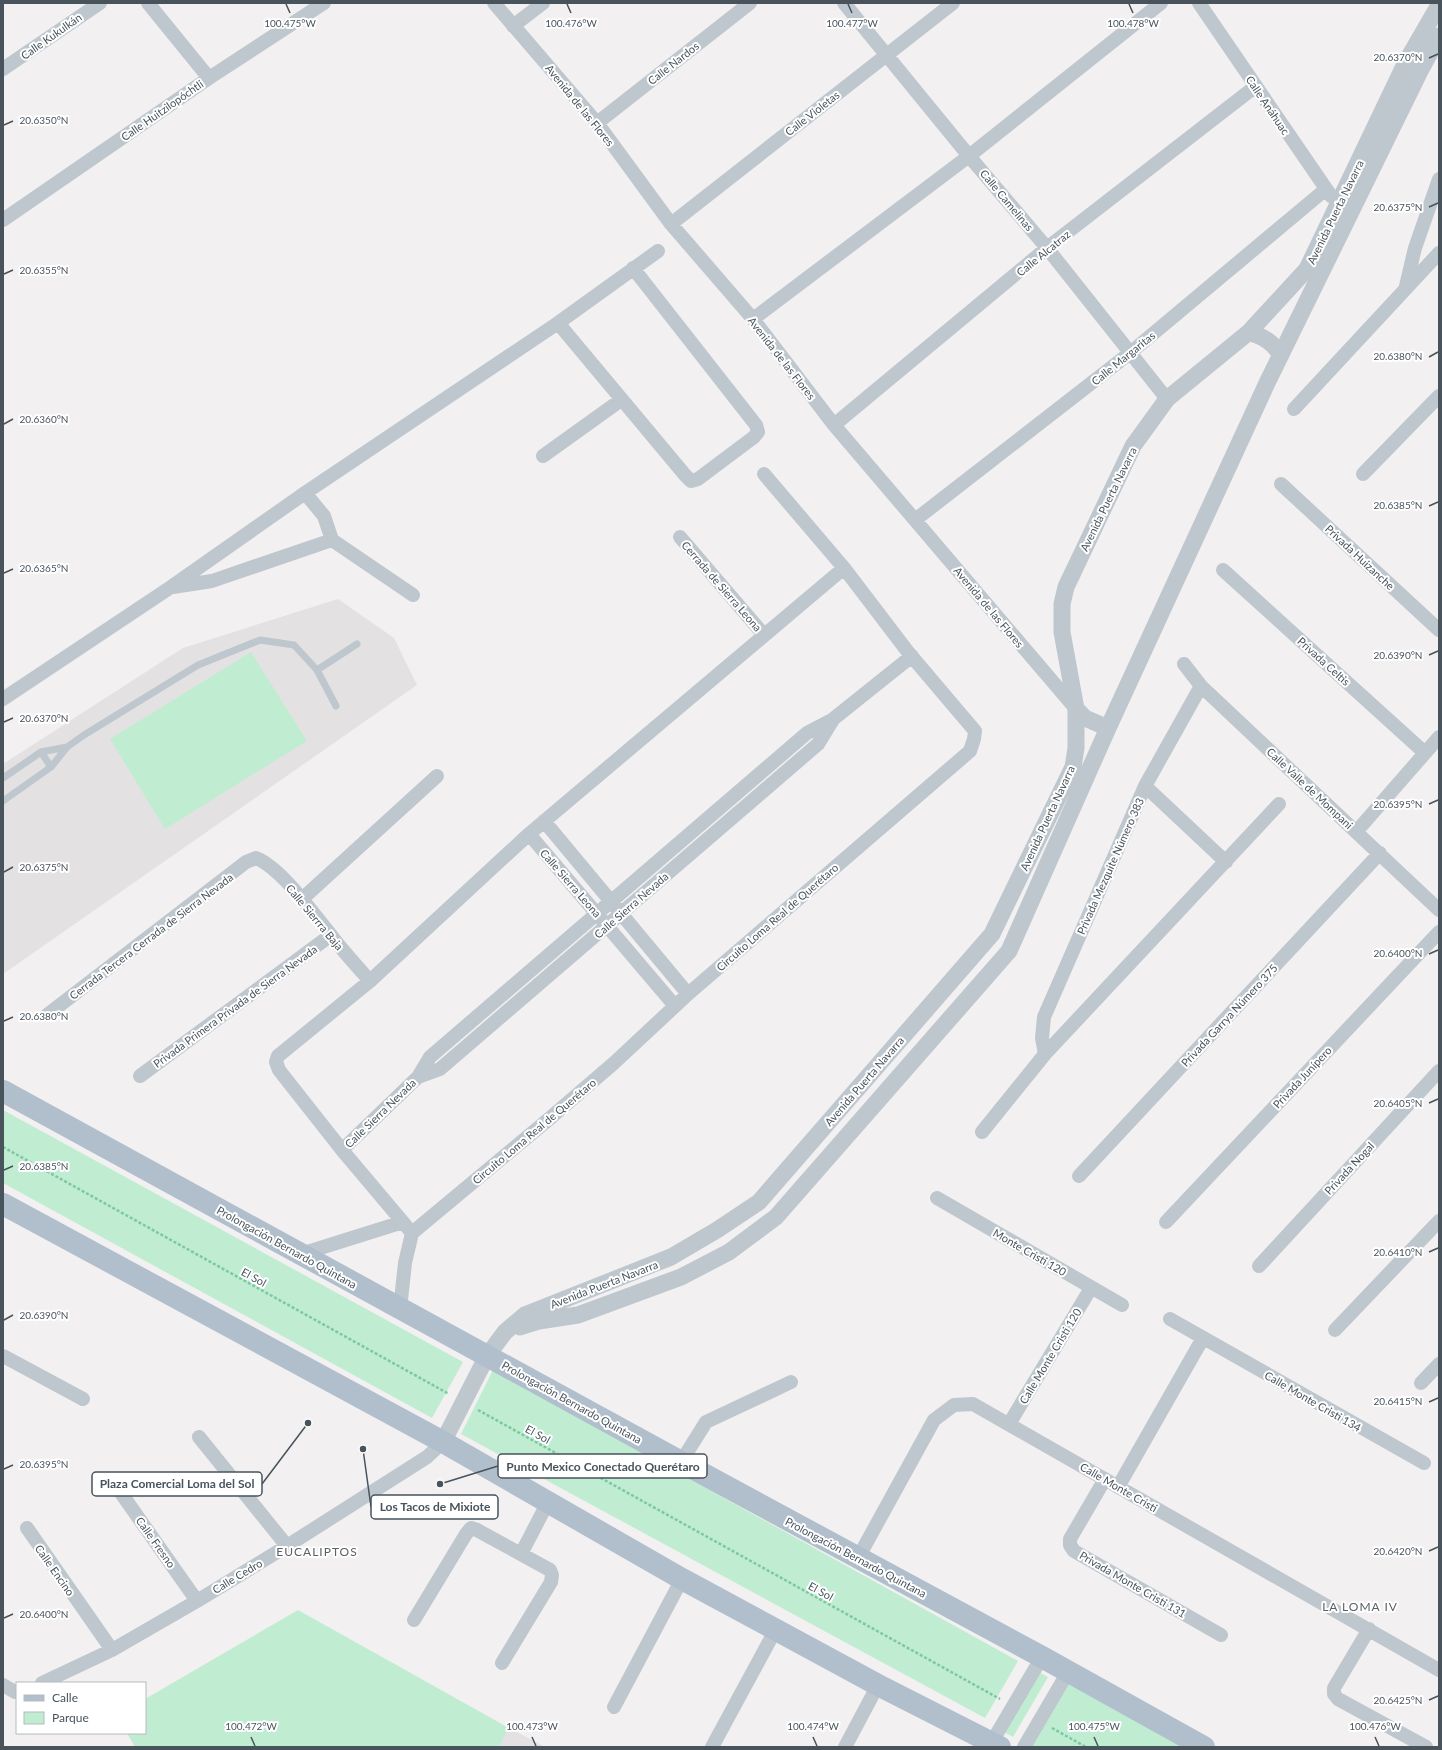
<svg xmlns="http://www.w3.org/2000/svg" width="1442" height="1750" font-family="Lato,sans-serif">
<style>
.education{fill:#e3e1e1}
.green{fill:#c0edd1}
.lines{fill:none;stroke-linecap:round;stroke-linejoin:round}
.path{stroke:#7ac9a1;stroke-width:2.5;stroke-dasharray:3 2;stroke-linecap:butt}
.service{stroke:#bec7ce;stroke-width:7}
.minor{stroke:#bec7ce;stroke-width:14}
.tertiary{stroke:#bec7ce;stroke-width:17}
.primary{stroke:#b1bfcd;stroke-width:22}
.ticks{fill:none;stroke:#48535c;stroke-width:1.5}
.labels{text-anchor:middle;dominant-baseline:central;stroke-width:4;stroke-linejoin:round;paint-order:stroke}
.street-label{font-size:11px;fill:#48535c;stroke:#fff}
.neighbourhood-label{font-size:12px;letter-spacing:1px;fill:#5c6064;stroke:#fff}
.ticks-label{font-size:10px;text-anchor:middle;fill:#48535c;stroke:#fff;stroke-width:4;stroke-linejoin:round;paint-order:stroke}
.leader{fill:none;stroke:#48535c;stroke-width:1.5}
.callout-dot{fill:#48535c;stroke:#fff;stroke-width:1.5}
.callout{fill:#fff;stroke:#48535c;stroke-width:1.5}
.callout-label{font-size:12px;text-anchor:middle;font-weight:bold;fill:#48535c}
</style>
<rect width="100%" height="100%" fill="#f2f0f0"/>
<path class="education" d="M338 599 394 638 417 685 3 974V764L183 648Z
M509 1728 545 1747H499Z"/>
<path class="green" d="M251 652 307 741 165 829 110 739Z
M3 1110 463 1362 432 1418 3 1183Z
M493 1370 1018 1661 985 1718 461 1434Z
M298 1610 509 1728 499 1747H135L127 1733H145V1699Z
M1035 1670 1048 1677 1013 1737 1000 1730Z
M1068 1684 1183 1747H1029Z"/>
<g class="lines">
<path class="path" d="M3 1147 449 1394
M478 1410 1000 1699
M1052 1728 1086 1747"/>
<path class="service" d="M317 670 357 644
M41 752 51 767
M3 778 41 752 67 747
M3 801 51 767 67 747 84 735 198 665 260 640 294 645 317 670 336 706"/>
<path class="minor" d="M148 3 209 78
M494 3 597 123 671 224 753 319 834 425 1076 709
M844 3 969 156 1047 248 1167 399
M1199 3 1331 196
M513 26 543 3
M3 69 100 3
M597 123 750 3
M3 220 209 78 324 3
M671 224 953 3
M1406 286 1415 248 1439 179
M753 319 969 156 1161 3
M558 323 685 475 691 481 698 479 754 437 758 432 756 425 633 268
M1294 409 1439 253
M834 425 1047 248 1256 86
M543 456 621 400
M1363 474 1439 396
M1281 484 1439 630
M305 493 324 516 332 540 413 595
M915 520 1130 353 1326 189
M680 537 764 635
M1223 570 1425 753
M173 587 212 581 332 540
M1184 664 1201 686 1439 910
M3 699 171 587 305 493 558 323 658 251
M1145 786 1226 862
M544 821 688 994
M1356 832 1439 737
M529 834 675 1006
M302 899 437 776
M47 1015 246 862 256 858C281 868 313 913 330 934 342 950 356 965 370 981
M1045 1054 1042 1038 1044 1017 1145 786 1201 686
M140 1076 331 935
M418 1077 440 1069 818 744 832 721
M982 1132 1045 1054 1279 804
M342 1150 418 1077 430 1057 807 733 832 720 912 656
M1079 1176 1380 853
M937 1198 1122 1305
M1166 1222 1439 932
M412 1233 342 1150 279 1070 276 1062 278 1056 370 981 529 834 844 568
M301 1254 403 1222
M1259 1266 1439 1071
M400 1309 405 1263 412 1233 549 1119 614 1063 688 994 970 751 974 739 975 731 908 652 844 568 764 474
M1170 1319 1424 1463
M1335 1330 1439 1221
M3 1356 83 1399
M1421 1383 1439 1364
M1009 1424 1091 1288
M199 1437 287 1546
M681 1462 706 1422 791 1382
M1105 1479 1070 1539V1545L1074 1551 1221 1635
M114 1483 197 1601
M1118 1487 1203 1338
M27 1528 112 1650
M521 1554 548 1502
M858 1558 934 1420 954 1405 973 1404 1439 1670
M414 1620 466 1534 471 1528 477 1530 550 1570 552 1575 551 1582 502 1663
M1369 1629 1334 1688V1694L1338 1699 1426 1747
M42 1683 112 1650 197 1601 287 1546 427 1457 443 1442
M3 1685 15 1692H17
M614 1707 682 1579
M712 1747 776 1629
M845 1747 878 1685
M989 1747 1042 1657
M1024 1747 1068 1672"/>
<path class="tertiary" d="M1249 332C1263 337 1272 341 1281 355
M1076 709 1085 718 1108 728
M520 1327 539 1321 578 1315 681 1277 729 1252 776 1217 1009 951 1108 728 1267 383 1420 71 1439 36
M443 1442 487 1356 505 1332 525 1315 671 1257 717 1230 759 1202 992 934 1073 767 1076 748V709L1062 632V604L1066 587 1133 446 1167 399 1249 332 1307 269 1406 62 1439 5"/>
<path class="primary" d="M3 1091 681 1462 1042 1657 1204 1747
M3 1204 443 1442 682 1579 878 1685 1000 1747"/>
</g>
<path class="ticks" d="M286 4 290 13M567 4 571 13M848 4 852 13M1129 4 1133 13M1429 58 1438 54M4 125 13 121M1429 207 1438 203M4 274 13 270M1429 357 1438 352M4 424 13 419M1429 506 1438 502M4 573 13 569M1429 655 1438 651M4 722 13 718M1429 804 1438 800M4 872 13 867M1429 954 1438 950M4 1021 13 1017M1429 1103 1438 1099M4 1170 13 1166M1429 1252 1438 1248M4 1320 13 1315M1429 1402 1438 1398M4 1469 13 1465M1429 1551 1438 1547M4 1618 13 1614M1429 1700 1438 1696M251 1737 255 1746M532 1737 536 1746M813 1737 817 1746M1094 1737 1098 1746M1375 1737 1379 1746"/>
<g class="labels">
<g class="street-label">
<text transform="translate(51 36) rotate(-35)">Calle Kukulkán</text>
<text transform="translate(673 63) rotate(-38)">Calle Nardos</text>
<text transform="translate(580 105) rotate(51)">Avenida de las Flores</text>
<text transform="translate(1268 105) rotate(56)">Calle Anáhuac</text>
<text transform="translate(162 110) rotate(-35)">Calle Huitzilopóchtli</text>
<text transform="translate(812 113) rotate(-38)">Calle Violetas</text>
<text transform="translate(1007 200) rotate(50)">Calle Camelinas</text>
<text transform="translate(1335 212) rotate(-64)">Avenida Puerta Navarra</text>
<text transform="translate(1043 253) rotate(-39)">Calle Alcatraz</text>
<text transform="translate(782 358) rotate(52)">Avenida de las Flores</text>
<text transform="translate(1123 358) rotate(-39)">Calle Margaritas</text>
<text transform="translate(1108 499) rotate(-64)">Avenida Puerta Navarra</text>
<text transform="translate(1360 557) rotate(43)">Privada Huizanche</text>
<text transform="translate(722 586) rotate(49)">Cerrada de Sierra Leona</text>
<text transform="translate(989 607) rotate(50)">Avenida de las Flores</text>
<text transform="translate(1324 661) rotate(42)">Privada Celtis</text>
<text transform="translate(1310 788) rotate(43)">Calle Valle de Mompani</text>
<text transform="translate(1047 818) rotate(-65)">Avenida Puerta Navarra</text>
<text transform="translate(1110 866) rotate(-66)">Privada Mezquite Número 383</text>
<text transform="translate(571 883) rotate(49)">Calle Sierra Leona</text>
<text transform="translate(631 905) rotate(-41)">Calle Sierra Nevada</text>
<text transform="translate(315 917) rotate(50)">Calle Sierrra Baja</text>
<text transform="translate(777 917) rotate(-41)">Circuito Loma Real de Querétaro</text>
<text transform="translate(151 936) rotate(-37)">Cerrada Tercera Cerrada de Sierra Nevada</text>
<text transform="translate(235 1006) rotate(-36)">Privada Primera Privada de Sierra Nevada</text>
<text transform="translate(1229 1015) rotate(-47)">Privada Garrya Número 375</text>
<text transform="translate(1302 1077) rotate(-47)">Privada Junípero</text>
<text transform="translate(864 1081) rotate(-49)">Avenida Puerta Navarra</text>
<text transform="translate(380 1113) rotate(-44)">Calle Sierra Nevada</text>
<text transform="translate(534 1131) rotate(-40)">Circuito Loma Real de Querétaro</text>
<text transform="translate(1349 1168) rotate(-47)">Privada Nogal</text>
<text transform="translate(287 1247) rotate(29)">Prolongación Bernardo Quintana</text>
<text transform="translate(1030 1252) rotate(30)">Monte Cristi 120</text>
<text transform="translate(254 1277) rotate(29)">El Sol</text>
<text transform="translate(604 1284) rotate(-21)">Avenida Puerta Navarra</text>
<text transform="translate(1050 1356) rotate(-59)">Calle Monte Cristi 120</text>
<text transform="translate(1313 1401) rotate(30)">Calle Monte Cristi 134</text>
<text transform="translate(572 1402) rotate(29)">Prolongación Bernardo Quintana</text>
<text transform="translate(538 1434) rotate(29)">El Sol</text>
<text transform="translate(1119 1487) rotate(30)">Calle Monte Cristi</text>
<text transform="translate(156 1542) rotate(55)">Calle Fresno</text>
<text transform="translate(856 1557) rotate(28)">Prolongación Bernardo Quintana</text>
<text transform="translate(55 1570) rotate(55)">Calle Encino</text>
<text transform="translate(237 1576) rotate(-31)">Calle Cedro</text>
<text transform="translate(1133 1584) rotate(30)">Privada Monte Cristi 131</text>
<text transform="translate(821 1591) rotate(29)">El Sol</text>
</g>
<g class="neighbourhood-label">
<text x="317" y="1551">EUCALIPTOS</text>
<text x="1360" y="1606">LA LOMA IV</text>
</g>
</g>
<g class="ticks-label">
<text x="290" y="27">100.475°W</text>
<text x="571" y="27">100.476°W</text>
<text x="852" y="27">100.477°W</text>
<text x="1133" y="27">100.478°W</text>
<text x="1398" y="61">20.6370°N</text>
<text x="44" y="124">20.6350°N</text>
<text x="1398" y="211">20.6375°N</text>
<text x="44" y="274">20.6355°N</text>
<text x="1398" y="360">20.6380°N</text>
<text x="44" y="423">20.6360°N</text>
<text x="1398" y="509">20.6385°N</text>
<text x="44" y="572">20.6365°N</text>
<text x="1398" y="659">20.6390°N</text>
<text x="44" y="722">20.6370°N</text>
<text x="1398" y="808">20.6395°N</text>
<text x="44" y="871">20.6375°N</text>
<text x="1398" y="957">20.6400°N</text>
<text x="44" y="1020">20.6380°N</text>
<text x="1398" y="1107">20.6405°N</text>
<text x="44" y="1170">20.6385°N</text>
<text x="1398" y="1256">20.6410°N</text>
<text x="44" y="1319">20.6390°N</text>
<text x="1398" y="1405">20.6415°N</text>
<text x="44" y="1468">20.6395°N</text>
<text x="1398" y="1555">20.6420°N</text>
<text x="44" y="1618">20.6400°N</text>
<text x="1398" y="1704">20.6425°N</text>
<text x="251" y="1730">100.472°W</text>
<text x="532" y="1730">100.473°W</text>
<text x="813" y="1730">100.474°W</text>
<text x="1094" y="1730">100.475°W</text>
<text x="1375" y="1730">100.476°W</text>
</g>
<path class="leader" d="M440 1484L498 1466M308 1423L262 1484M363 1449L371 1507"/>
<g class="callout-dot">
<circle cx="440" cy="1484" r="4"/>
<circle cx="308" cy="1423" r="4"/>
<circle cx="363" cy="1449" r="4"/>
</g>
<g class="callout">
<rect x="498" y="1454" width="209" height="24" rx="4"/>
<rect x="92" y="1472" width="170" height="24" rx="4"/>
<rect x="371" y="1495" width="127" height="24" rx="4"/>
</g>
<g class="callout-label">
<text x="603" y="1471">Punto Mexico Conectado Querétaro</text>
<text x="177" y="1488">Plaza Comercial Loma del Sol</text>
<text x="435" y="1511">Los Tacos de Mixiote</text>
</g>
<rect width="1442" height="1750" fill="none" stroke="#48535c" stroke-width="8"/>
<rect x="16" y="1682" width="130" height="52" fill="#ffffff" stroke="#b6babe"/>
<rect x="24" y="1695" width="20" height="6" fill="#b1bfcd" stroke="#b6babe"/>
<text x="52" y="1702" font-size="12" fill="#48535c">Calle</text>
<rect x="24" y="1712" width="20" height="12" fill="#c0edd1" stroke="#b6babe"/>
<text x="52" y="1722" font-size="12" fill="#48535c">Parque</text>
</svg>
